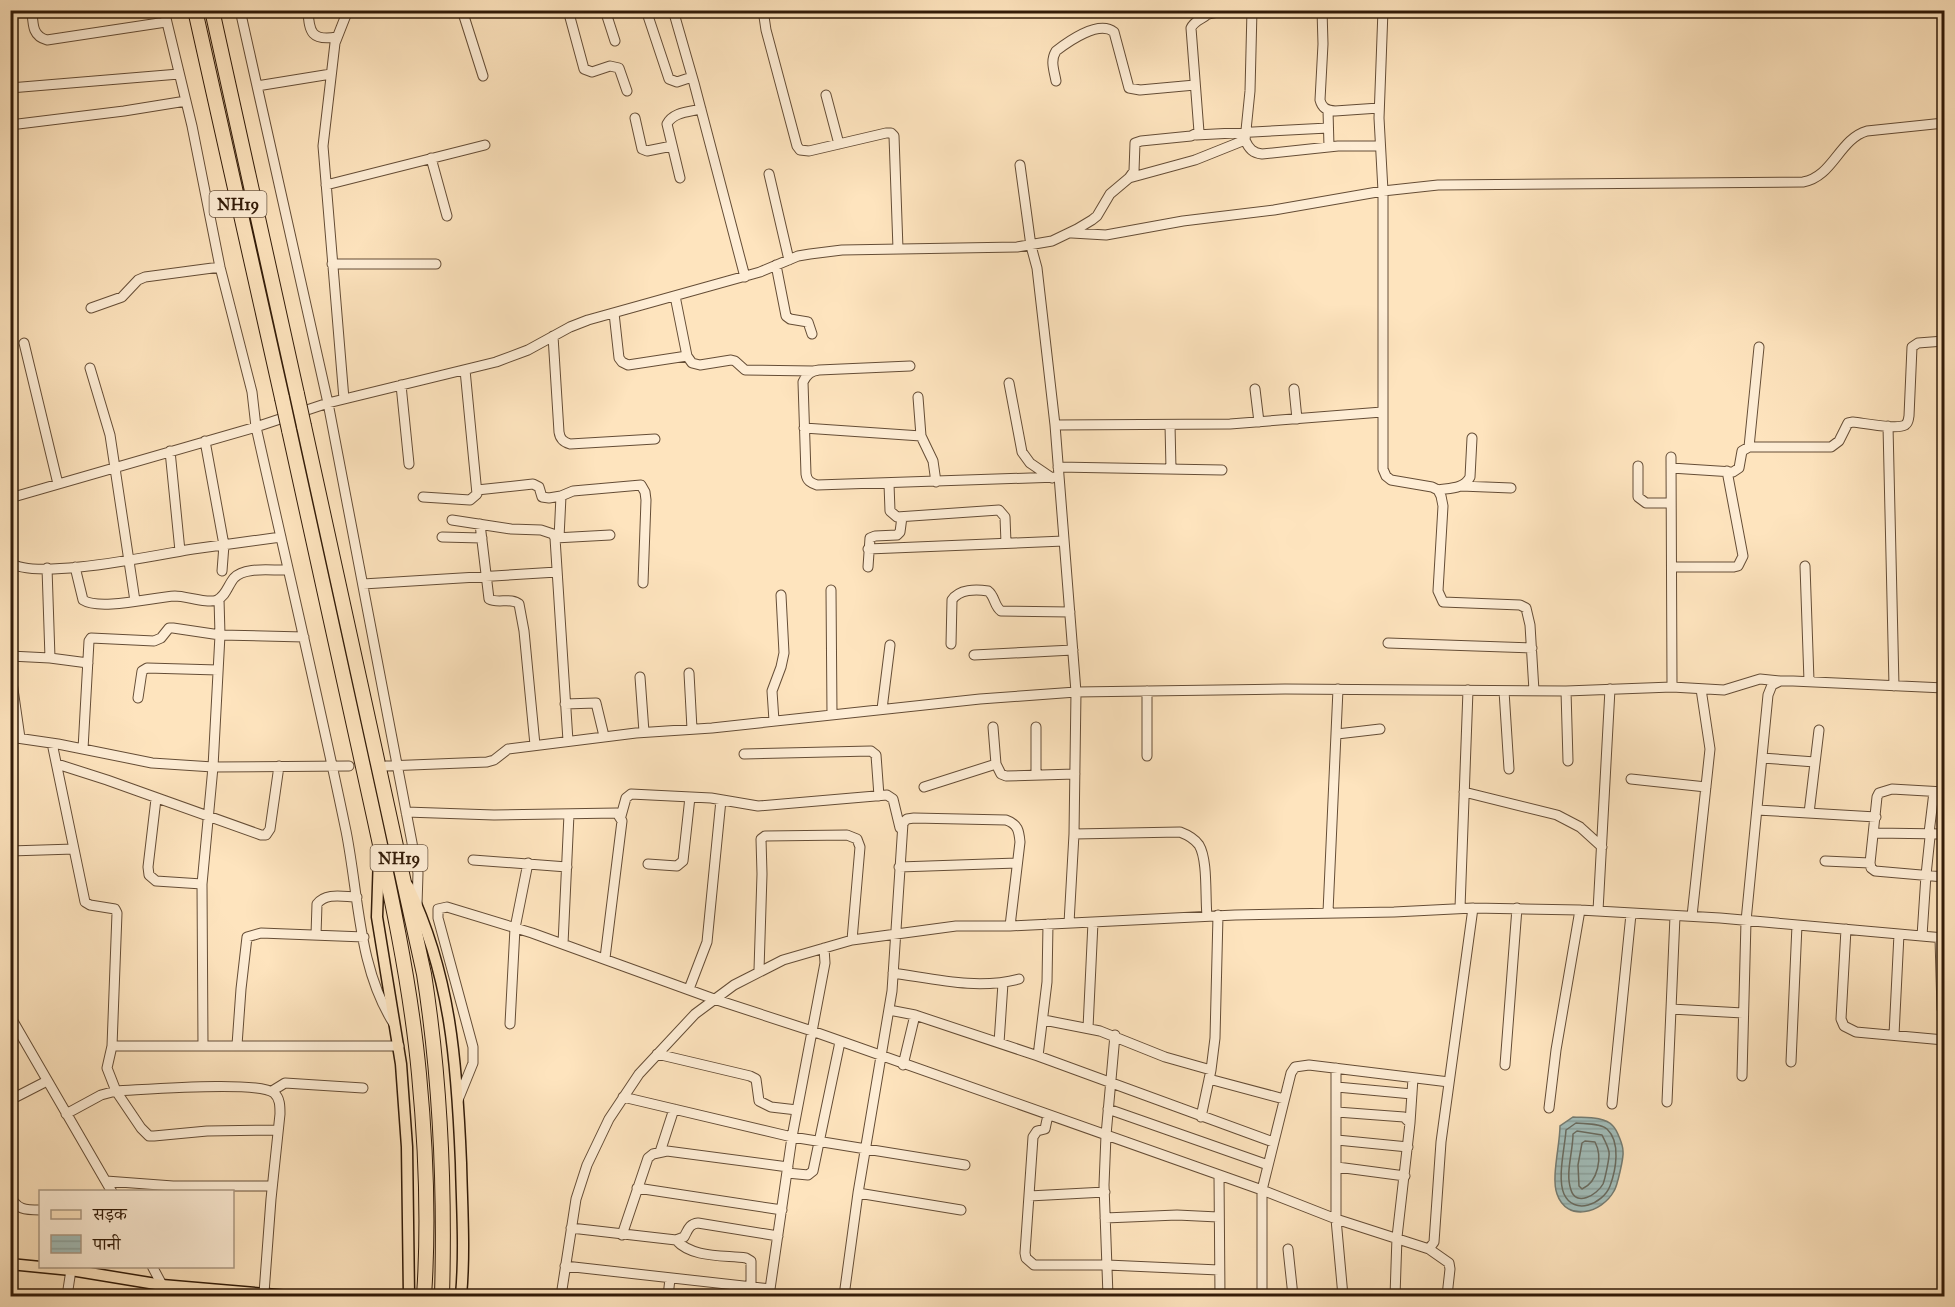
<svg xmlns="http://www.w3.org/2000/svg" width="1955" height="1307" font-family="'IM FELL Great Primer','Noto Serif Devanagari',serif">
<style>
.water{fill:url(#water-rules);stroke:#757c72;stroke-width:1.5}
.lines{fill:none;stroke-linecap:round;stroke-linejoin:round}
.shore{stroke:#6a6c60;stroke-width:1.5}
.minor-casing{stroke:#654d36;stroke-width:11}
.major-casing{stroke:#321b08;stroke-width:13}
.highway-casing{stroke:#321b08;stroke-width:16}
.minor{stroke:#feedd5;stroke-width:9}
.major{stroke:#fee4be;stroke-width:10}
.highway{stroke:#fee4be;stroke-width:14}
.highway-bridge-casing{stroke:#321b08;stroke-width:16;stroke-linecap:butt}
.highway-bridge{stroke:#fee4be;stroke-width:14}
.labels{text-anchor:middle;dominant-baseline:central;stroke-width:5;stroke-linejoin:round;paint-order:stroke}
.shield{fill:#feedd5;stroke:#6f5a46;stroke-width:1.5}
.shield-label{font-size:16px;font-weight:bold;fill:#321b08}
</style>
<defs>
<pattern id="water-rules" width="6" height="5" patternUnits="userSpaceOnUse" patternTransform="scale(1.5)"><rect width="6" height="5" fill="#a2bdb9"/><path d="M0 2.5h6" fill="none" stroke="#8ca29e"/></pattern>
</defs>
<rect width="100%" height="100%" fill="#fee4be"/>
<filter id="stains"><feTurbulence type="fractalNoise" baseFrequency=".00333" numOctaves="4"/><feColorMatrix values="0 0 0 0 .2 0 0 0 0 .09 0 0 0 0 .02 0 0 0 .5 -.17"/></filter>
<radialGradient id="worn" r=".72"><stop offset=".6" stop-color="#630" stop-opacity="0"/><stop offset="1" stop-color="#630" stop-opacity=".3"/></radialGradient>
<path class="water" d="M1573 1117C1585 1118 1604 1116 1613 1126 1617 1130 1623 1145 1623 1151 1624 1157 1617 1187 1614 1191 1602 1213 1567 1223 1557 1194 1551 1178 1560 1145 1560 1126Z"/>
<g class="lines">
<path class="shore" d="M1576 1123C1585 1124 1600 1123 1607 1129 1621 1142 1616 1170 1610 1186 1603 1204 1574 1216 1564 1194 1557 1178 1565 1147 1566 1130Z
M1577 1131 1602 1135C1604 1139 1608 1146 1609 1152 1610 1156 1605 1179 1603 1184 1597 1195 1576 1207 1571 1190 1565 1173 1573 1152 1573 1134Z
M1585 1141 1595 1142C1603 1157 1598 1182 1582 1189L1579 1186 1578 1165 1582 1143Z"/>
<defs>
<path id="minor" d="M32 10C33 24 32 36 47 40L166 22
M164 10 192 126 220 267 252 392 256 427C286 561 318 696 346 831 359 896 358 968 394 1024
M240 10 328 403 413 848 418 873 417 905
M308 10C309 33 312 41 337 37
M462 10 483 76
M568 10 584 69 592 72 610 66 619 68 627 91
M605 10 615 41
M646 10 669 79 677 82 692 77
M673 10 694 83 745 277
M763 10 766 30 797 146 800 150 809 151 886 133H891L894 136 898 249
M1252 10 1250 91 1245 140C1249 149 1253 153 1262 154L1338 146H1380
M1322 10 1323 44 1320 100C1322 108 1326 110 1335 111L1379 108
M1383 10 1379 118 1383 191V469L1386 476 1391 480 1432 487 1438 490 1441 496 1443 506 1438 591 1443 602 1520 605 1526 608 1530 625 1534 691
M1208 14 1227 10
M1056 81C1054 70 1050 61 1056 51 1069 41 1099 20 1114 32L1129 88 1140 90 1195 85
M257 86 331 74
M10 88 179 74
M826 95 839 144
M1328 110 1329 147
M635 118 642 149 647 151 672 146
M10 125 124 111 186 101
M1196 135 1328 128
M431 158 447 216
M1020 165 1031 246 1037 268 1055 425 1076 692 1074 834 1069 923
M769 174 789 260
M680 178 667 124C673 112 689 112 701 109
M1129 178 1195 160 1245 140
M326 185 485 145
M1072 233 1106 235 1183 221 1274 210 1383 191 1438 185 1803 182C1833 177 1839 139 1867 131L1944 123
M332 264H436
M776 265 786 316 790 319 808 322 812 334
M675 296 687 356 692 363 700 365 731 360 735 361 745 370 813 371
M91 308 122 297 138 280 145 277 220 267
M614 313 619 358 622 362 628 365 687 356
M553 336 559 432C560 439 563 442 570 444L655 439
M24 343 58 484
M910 366 819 370C811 371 807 374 803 382L806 474C807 481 811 483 817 485L1059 477
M90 368 110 435 135 601
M1009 383 1022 452 1030 463 1052 478
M401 385 409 464
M1255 389 1259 422
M1294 389 1297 419
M918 397 921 436 933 461 936 482
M344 399 323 146 335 43 348 10
M1055 425 1230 424 1382 412
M1170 425 1171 469
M1888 426 1894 686
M804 428 921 436
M205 441 224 545 222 571
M1749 447 1759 347
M170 451 180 551
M1671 457 1672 687
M1638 466V497L1646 503H1671
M1058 467 1222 470
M1671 468 1733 472 1739 468 1742 451 1749 447H1831L1839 441 1848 423 1853 422C1864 423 1896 430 1905 425 1909 422 1908 420 1909 416L1912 347 1918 343 1944 341
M889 484 890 511 897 517 999 510 1005 517 1006 543
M1461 486 1511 488
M477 490 533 484 539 487 542 497 549 498 561 496
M1438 490C1450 488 1464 489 1470 477L1472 438
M423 497 470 500 477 494 465 370
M10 498 256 427 328 403 496 362 528 350 570 327 588 320 760 272 798 256 810 254 842 250 1017 247 1052 241 1077 229 1092 220 1097 216 1110 194 1129 178 1134 171 1135 143 1141 141 1191 136 1199 132 1191 28C1195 19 1206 19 1211 10
M452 520 511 529 541 530 553 534 555 538 568 741
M480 524 489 599C498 604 511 597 519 604L524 631 535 745
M442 537 482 538
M555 538 610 535
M559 538 561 496 573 491 641 485 645 492 646 500 643 583
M868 549 1064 541
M10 562C32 582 161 554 193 549 222 545 252 541 281 537
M1805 566 1809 681
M75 567 83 600C100 611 154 597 175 596 186 596 208 604 217 600 226 596 228 585 234 578 245 566 273 571 288 570
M868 567 870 538 875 536 897 535 900 532 902 517
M1672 567H1734L1738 566 1743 556 1727 471
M47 568 50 658
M363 584 557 572
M831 590 832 715
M1388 643 1532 648
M951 644 952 600C959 589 976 589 988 591 995 596 994 606 1001 611L1070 612
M974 655 1073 650
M10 656 50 658 88 663
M10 668 20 738
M689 673 692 729
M640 677 644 732
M1147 691V756
M1504 691 1509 769
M1566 691 1568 761
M138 698 142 671 147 668 218 670
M565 704 596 703 604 736
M882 709 890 645
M774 721 772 691 781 667 784 653 781 595
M993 727 996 764 1001 774 1006 776 1075 774
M1337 734 1380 729
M10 737 58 744 152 763 213 767 349 766
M52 743 85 902 90 905 115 909 117 913 112 1046 107 1068 116 1091 141 1128 149 1136H154L207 1131 278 1130
M83 749 89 641 91 638 154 641 161 638 169 628H173L220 635 304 637
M744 754 871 751 876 755 879 796
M1762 758 1815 762
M57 764 107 780 261 835H266L270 829 279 766
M386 766 487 762 494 760 508 749 636 733 712 728 980 699 1076 692 1285 689 1566 691 1672 687 1724 690 1760 679 1780 681
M1036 775V727
M1631 779 1706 787
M924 787 996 764
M1464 792 1557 815 1580 827 1602 847
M1944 792 1892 789 1879 793 1877 797 1870 863 1871 868 1875 871 1944 877
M156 799 148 867 149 875 156 881 202 884
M1757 810 1876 817
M406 812 494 815 617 813 622 821 605 958
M1809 813 1819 730
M621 816 626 798 631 794 711 798 758 806 887 795 893 799 900 828
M1875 833 1944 834
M1074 834 1180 832C1188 835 1194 838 1199 845 1208 860 1205 897 1207 916
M10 851 74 849
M473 860 567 867
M1825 861 1870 863
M648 864 677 866 683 861 690 797
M899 867 1017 863
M1460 908 1468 690
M1598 911 1610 689
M1328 912 1338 689
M1692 916 1710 749 1701 689
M1846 929 1841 1019 1844 1026 1856 1032 1944 1040
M316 935 317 904C326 892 344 897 357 897
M1922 936 1926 875 1930 837 1929 833 1934 792
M1940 938 1942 1009
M563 944 569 814
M759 970 762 874 761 839 765 836 847 835 857 839 860 847 852 940
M893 973C935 979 977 990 1019 979
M689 989 707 942 721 800
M1671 1009 1743 1013
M889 1010 915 1015 1038 1056 1273 1142
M10 1016 112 1192
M1044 1020 1100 1031 1165 1057 1211 1070
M510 1024 515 928 528 863
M1088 1028 1093 922
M1894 1035 1899 934
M999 1043 1003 983
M203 1045 202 884 213 767 220 635 219 599
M237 1045 241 989 247 937 261 933 364 937
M112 1046H399
M657 1054 750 1076 756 1079 759 1101 771 1107 797 1110
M1038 1056 1047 982 1048 924
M1791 1062 1797 925
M903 1065 915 1015
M1505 1065 1517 908
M1336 1068V1219L1343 1296
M1742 1076 1746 921 1768 695 1772 685 1780 681H1793L1944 688
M1209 1079 1284 1099
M1337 1087 1412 1094
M272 1091 285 1083 363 1088
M623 1097 792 1137 965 1165
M10 1100 47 1081
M458 1100 473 1063V1047L438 918V909L447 907 532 933 714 999 812 1031 1262 1190 1336 1219 1429 1249 1434 1242 1441 1142 1473 908
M1667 1102 1675 916
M1612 1104 1631 914
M1549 1108 1556 1050 1580 910
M1108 1109 1268 1165
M1337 1112 1404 1117 1410 1123 1397 1237 1395 1296
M66 1114 101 1095 116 1091C142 1090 257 1080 274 1093 280 1098 280 1106 280 1114L271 1199 264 1293
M1048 1115 1045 1129 1037 1131 1033 1137 1025 1253 1026 1258 1034 1265H1107L1219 1270
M1201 1117 1211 1070 1215 1038 1218 915
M1410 1123 1413 1078
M1337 1140 1408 1147
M660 1152 674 1109
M1337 1167 1405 1176
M787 1173 808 1175 813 1171 840 1042
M1219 1176 1220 1296
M106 1181 173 1186H272
M637 1188 782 1210
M858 1193 961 1210
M10 1195C16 1210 26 1210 40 1210
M1029 1196 1105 1192
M1105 1218 1177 1215 1218 1217
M571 1228 676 1240 684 1237C688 1230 689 1224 698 1223L778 1236
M622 1235 648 1158 653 1154 667 1151 788 1167
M676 1240C692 1258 723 1255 746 1258L751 1261V1287
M1288 1249 1293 1296
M1429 1249 1449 1263 1450 1269 1447 1296
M152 1266 168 1296
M565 1266 770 1289
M67 1296 71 1270
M561 1296 576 1199 587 1165 609 1119 639 1074 695 1014 734 985 783 960 852 940 956 926H1010L1235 915 1394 912 1473 908 1580 910 1720 918 1944 938
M668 1296 670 1279
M769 1296 792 1137 825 963 824 948
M844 1296 858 1193 892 991 903 823 907 819 914 818 1006 820C1018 824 1019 831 1020 842L1010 926
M1108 1296 1104 1185 1106 1135 1115 1035
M1262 1296V1190L1291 1073 1295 1067 1309 1065 1449 1082"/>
<path id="major" d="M379 855 377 917 401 1064 407 1147 409 1296
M408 886C451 976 457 1065 461 1163 462 1208 465 1252 461 1296
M10 1264 71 1270 162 1285 289 1296"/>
<path id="highway" d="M195 10 282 398
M212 10 297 394
M304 426 424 974C441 1082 445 1188 442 1296
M289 430C313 538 337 646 360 753 383 859 409 967 419 1074 426 1148 429 1223 424 1296"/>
</defs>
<use href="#minor" class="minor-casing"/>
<use href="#major" class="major-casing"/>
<use href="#highway" class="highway-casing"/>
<use href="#minor" class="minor"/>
<use href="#major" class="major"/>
<use href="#highway" class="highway"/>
<defs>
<path id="highway-bridge" d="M297 394 304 426
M282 398 289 430"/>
</defs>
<use href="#highway-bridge" class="highway-bridge-casing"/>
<use href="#highway-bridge" class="highway-bridge"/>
</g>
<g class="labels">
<g class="shield">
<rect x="209.5" y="191" width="57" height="26" rx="4.5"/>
<rect x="370.5" y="845" width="57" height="26" rx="4.5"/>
</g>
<g class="shield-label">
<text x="238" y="204">NH19</text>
<text x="399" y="858">NH19</text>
</g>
</g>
<rect width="1955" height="1307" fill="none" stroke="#fee4be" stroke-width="36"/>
<rect x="12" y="12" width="1931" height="1283" fill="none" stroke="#321b08" stroke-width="3"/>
<rect x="18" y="18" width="1919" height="1271" fill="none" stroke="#321b08" stroke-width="1.5"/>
<rect x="39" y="1190" width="195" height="78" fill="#feedd5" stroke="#ac9983" stroke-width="1.5"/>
<rect x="51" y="1210" width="30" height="9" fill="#fee4be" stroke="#ac9983" stroke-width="1.5"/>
<text x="93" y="1220" font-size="18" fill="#321b08">सड़क</text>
<rect x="51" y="1235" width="30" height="18" fill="url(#water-rules)" stroke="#ac9983" stroke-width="1.5"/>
<text x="93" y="1250" font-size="18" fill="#321b08">पानी</text>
<rect width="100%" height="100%" filter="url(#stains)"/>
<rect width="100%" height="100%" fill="url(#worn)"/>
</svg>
